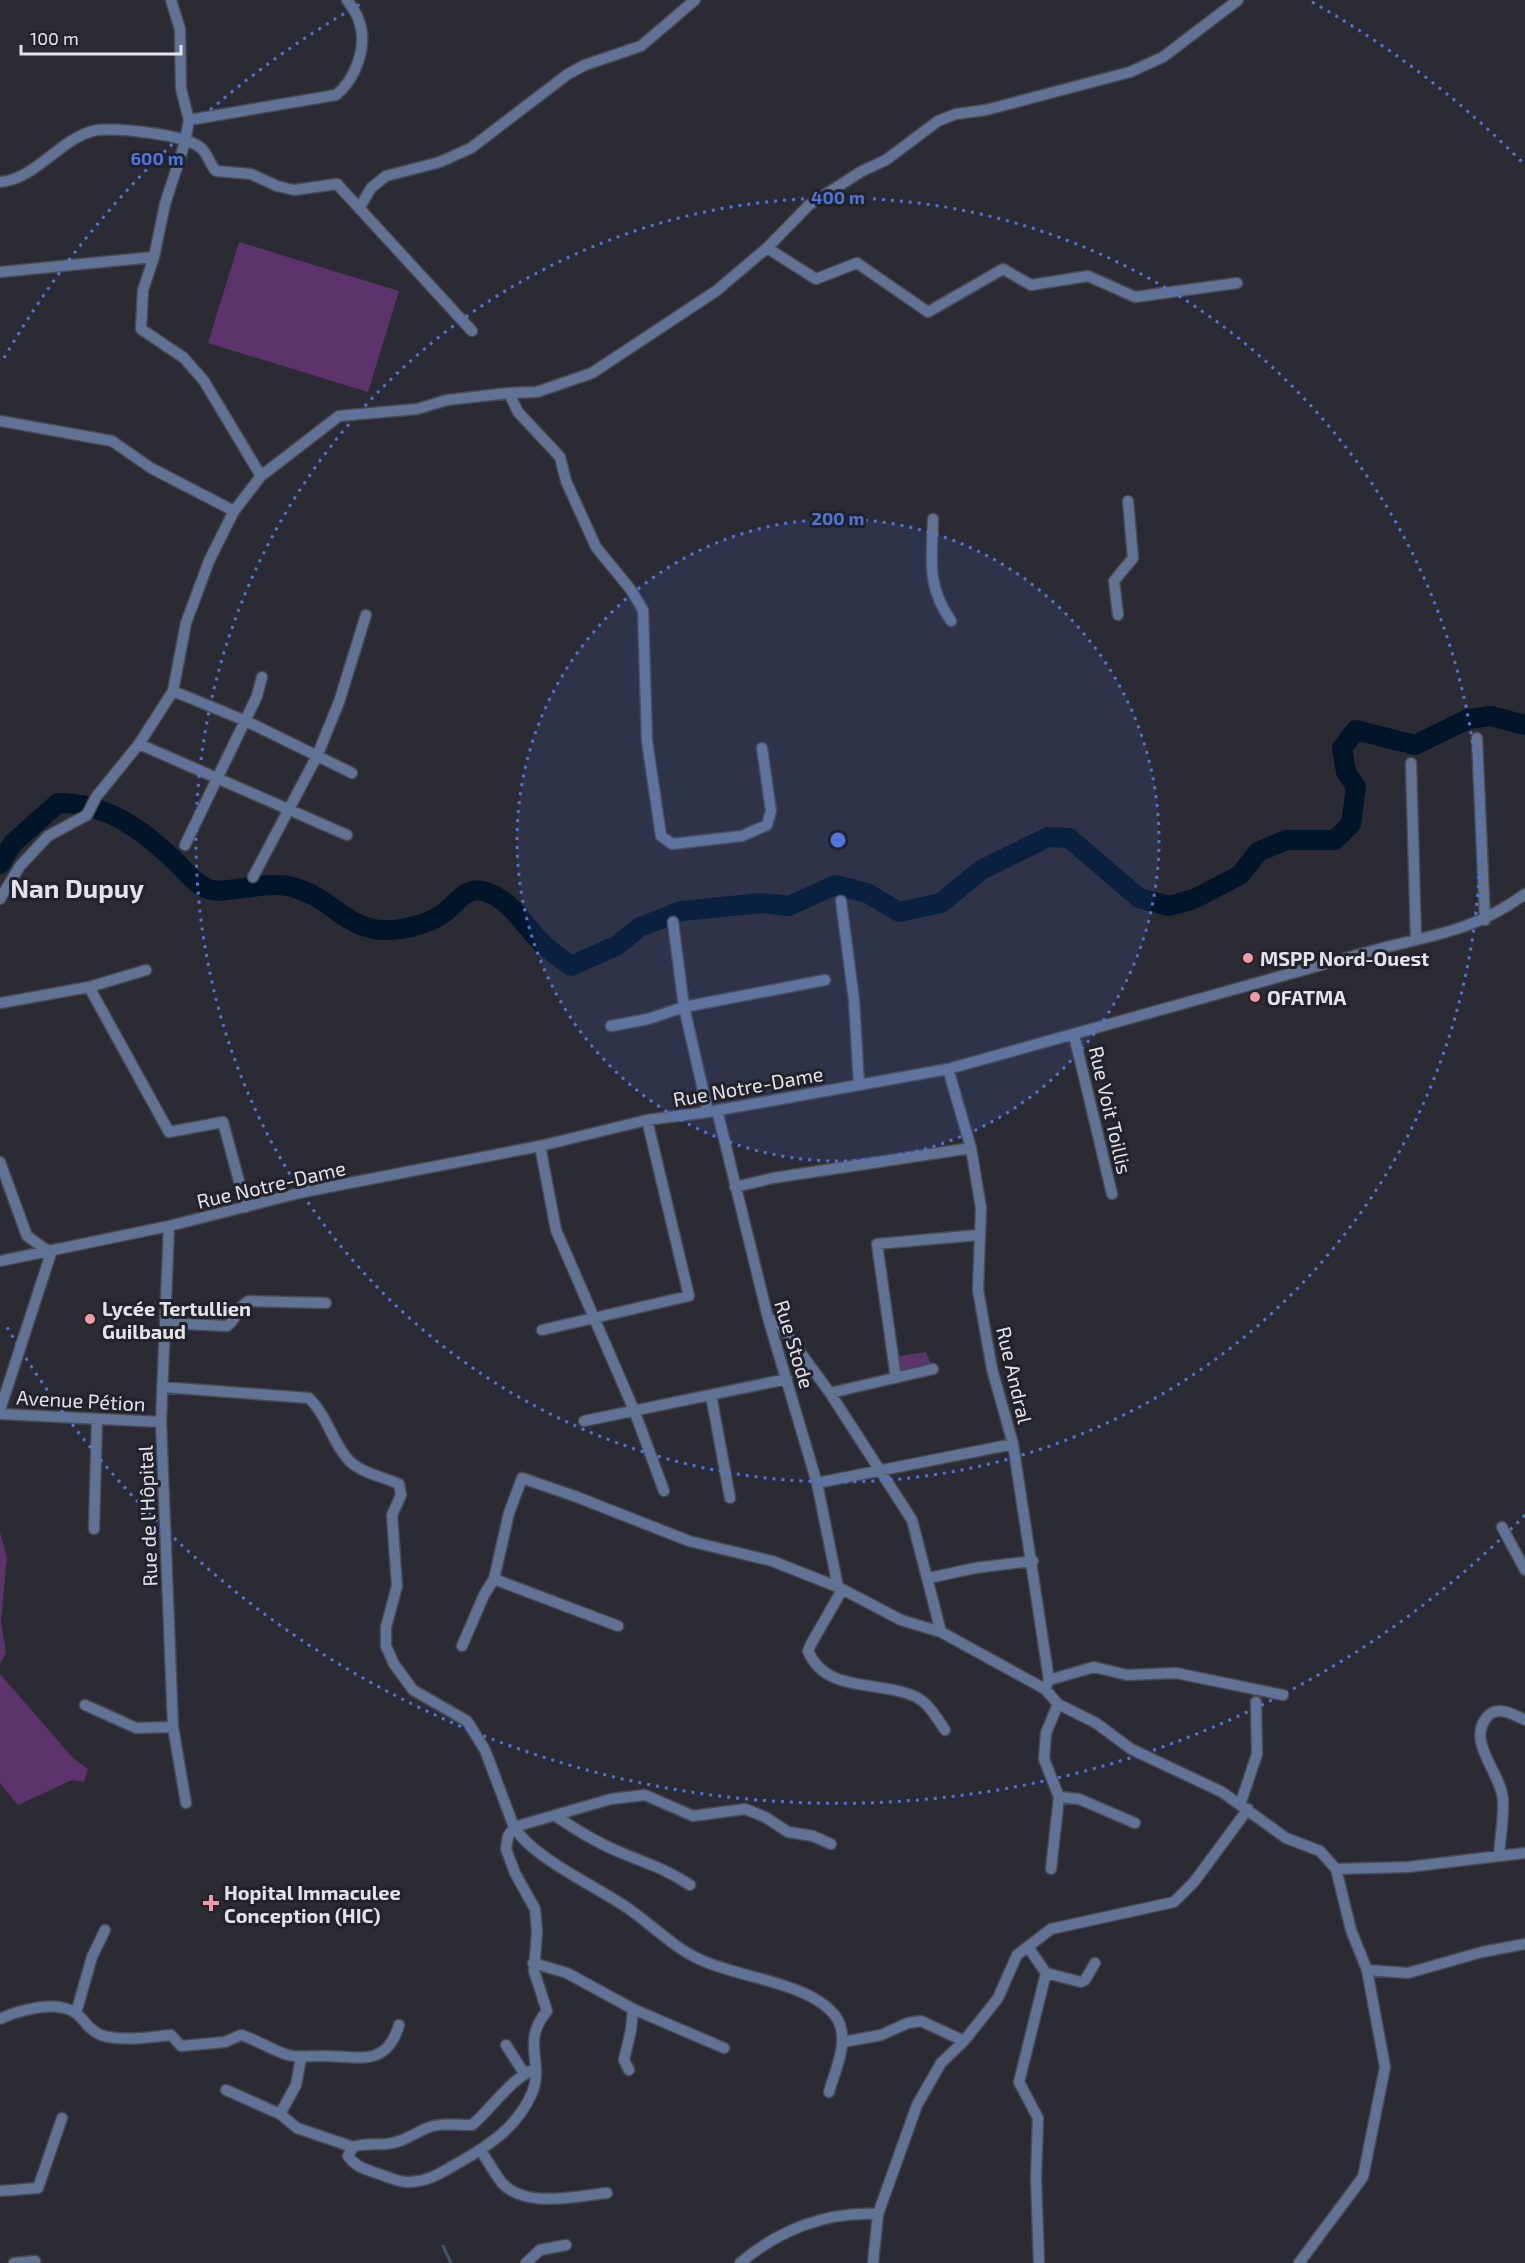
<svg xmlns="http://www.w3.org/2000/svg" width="1525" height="2263" font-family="'Exo 2',sans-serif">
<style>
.green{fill:#5d336b}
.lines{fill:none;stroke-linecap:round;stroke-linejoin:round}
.stream{stroke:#445462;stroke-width:3}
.river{stroke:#001628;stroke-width:20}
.minor-casing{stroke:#484951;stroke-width:13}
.minor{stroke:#617394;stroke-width:10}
.ring{fill:none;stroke:#4e74dc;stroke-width:3;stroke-dasharray:3 6}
.poi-dot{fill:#f49aa6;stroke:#21222a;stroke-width:2}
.labels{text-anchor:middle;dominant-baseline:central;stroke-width:6;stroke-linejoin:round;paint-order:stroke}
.poi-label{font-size:20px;font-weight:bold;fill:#e3e4e9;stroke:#21222a;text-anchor:start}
.street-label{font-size:20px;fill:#e3e4e9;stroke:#21222a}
.district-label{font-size:26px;font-weight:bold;fill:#e3e4e9;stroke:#21222a}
.centre{fill:#4e74dc;stroke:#21222a;stroke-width:3}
.ring-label{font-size:18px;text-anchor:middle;font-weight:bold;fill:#4e74dc;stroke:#21222a;stroke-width:6;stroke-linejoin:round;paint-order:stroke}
</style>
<rect width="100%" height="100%" fill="#2b2b34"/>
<path class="green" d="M239 242 399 291 368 392 208 343Z
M926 1352 933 1369 896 1378 893 1357Z
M0 1532 7 1557 1 1620 6 1653 0 1664Z
M0 1674 73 1758 88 1769 84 1782 72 1780 18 1805 0 1783Z"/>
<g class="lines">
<path class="stream" d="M443 2246 451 2263"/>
<path class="river" d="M0 864 13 843 58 803C106 803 142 829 176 862 187 872 195 885 211 890 227 894 268 880 292 887 341 900 348 942 411 927 420 925 433 920 441 915 456 906 465 884 486 892 512 901 521 922 539 940 548 950 560 958 571 966L616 946 640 927 681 911 762 903 789 906 835 885 867 893 899 912 941 903 981 870 1048 837 1069 838 1139 898 1169 906 1194 899 1240 875 1258 852 1286 840H1335L1351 824 1356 787 1346 772 1342 748 1356 730 1415 745 1468 719 1491 716 1525 725"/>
<defs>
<path id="minor" d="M171 0 180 29 181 89 189 120 185 142 165 204 154 257 143 290 141 329 184 358 204 381 261 476
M189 120 336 95C356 79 368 45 359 21 357 13 351 6 347 0
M0 182C27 180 49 155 71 141 79 136 87 132 97 130 118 128 185 134 201 148 208 154 210 165 216 171L251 174 277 186 294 190 337 184 472 331
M360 207 371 188 386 176 440 162 471 148 568 74 585 65 641 46 695 0
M767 248 816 279 857 263 928 312 1003 269 1031 285 1088 276 1135 297 1237 283
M0 272 154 257
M509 393 518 412 560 457 566 481 596 547 631 590 643 610 647 741 661 836 672 844 742 836 767 825 771 811 762 748
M0 421 112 441 151 468 234 511
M933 519C932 560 926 585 951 621
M1118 615 1114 581 1133 558 1128 501
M173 691 246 721 352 773
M1477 738 1485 920
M139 744 347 835
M1411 763 1416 940
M185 845 257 696 262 677
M253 877 317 756 339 702 366 615
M0 899 20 866 48 836 87 815 96 797 139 744 173 691 186 623 209 561 234 511 261 476 339 416 417 409 447 400 509 393 537 392 592 373 716 291 767 248 809 205 862 171 886 160 938 121 956 114 986 110 1130 72 1163 57 1238 0
M841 901 854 1000 859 1085
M673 922 684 1007 825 980
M89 987 169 1132 223 1122 246 1207
M0 1003 89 987 146 970
M611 1026 648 1019 684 1007 708 1112
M1074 1035 1112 1194
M948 1069 971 1148 981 1208 978 1290 992 1369 1013 1444 1049 1680 1045 1689
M717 1110 768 1318 817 1483 838 1587
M540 1146 556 1230 634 1410 664 1491
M0 1162 27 1236 51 1253 0 1410
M735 1187 773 1178 971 1148
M169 1226 161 1422 173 1727 186 1803
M0 1261 169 1226 303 1192 540 1146 647 1120 708 1112 948 1069 1386 947C1441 934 1478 928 1525 894
M768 1318 779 1323 830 1393 912 1520 941 1632
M165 1323 227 1326C237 1320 237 1306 249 1301L326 1303
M542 1330 689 1296 647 1120
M896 1378 877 1244 978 1235
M162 1387 309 1398C328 1417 330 1437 346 1457 358 1473 382 1476 399 1484L401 1495 392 1515 397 1586 386 1627V1646L394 1664 413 1690 467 1721 485 1750 514 1827C534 1859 596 1886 629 1909 652 1925 673 1947 699 1959 737 1978 811 1982 836 2017 851 2039 835 2070 829 2092
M830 1393 933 1369
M711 1395 730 1498
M0 1414 161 1422
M584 1421 787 1379
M817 1483 1013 1444
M1502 1527 1525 1570
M94 1529 97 1419
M929 1578 975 1568 1033 1561
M494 1579 618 1626
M842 1590 811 1644 808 1651C826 1694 879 1680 914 1696 928 1702 937 1718 945 1730
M462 1646 484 1595 494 1579 509 1513 522 1478 577 1497 689 1541 772 1561 838 1587 901 1620 941 1632 1045 1689 1058 1704 1096 1723 1131 1749 1222 1792 1286 1838 1320 1851 1336 1869 1351 1930 1367 1970 1385 2067 1363 2177 1299 2263
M1049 1680 1094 1667 1127 1675 1176 1673 1283 1695
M85 1705 136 1728 173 1727
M1059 1797 1079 1799 1135 1823
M1240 1805 1257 1754 1256 1702
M557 1817C578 1831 599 1844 622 1853 648 1864 666 1869 690 1885
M1499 1856C1500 1838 1504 1818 1503 1800 1501 1772 1466 1742 1487 1717 1497 1705 1513 1714 1525 1720
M1051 1869 1059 1797 1044 1759 1046 1733 1058 1704
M1336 1869 1408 1867 1525 1853
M1028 1947 1046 1973 1019 2082 1038 2118 1036 2179 1039 2263
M533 1963 567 1973 633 2009 724 2048
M1367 1970 1408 1973 1482 1952 1525 1944
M1046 1973 1081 1982 1085 1980 1095 1963
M76 2013 92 1957 105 1930
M0 2019C19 2010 58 1999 77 2014 85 2021 90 2031 101 2035 122 2042 150 2037 171 2035L181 2046 225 2042 241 2035C258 2040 271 2050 288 2055 300 2058 307 2056 319 2056 355 2055 386 2070 399 2025
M843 2042 881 2035 908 2023 921 2021 964 2041
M506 2045 524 2073
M301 2058 296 2085 280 2114 297 2128 353 2147
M536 2068C509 2080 494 2106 472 2125 456 2125 439 2122 425 2129 411 2135 401 2143 386 2144 374 2145 365 2143 353 2147L348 2156C357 2168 365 2169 379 2174 388 2177 400 2183 410 2182 431 2181 443 2171 460 2162 490 2145 518 2126 532 2093 545 2062 520 2043 547 2011L534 1971 537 1932 535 1909 515 1873 506 1849 508 1836 514 1827 611 1799 645 1795 693 1816 745 1809 765 1817 788 1832 813 1836 831 1844
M629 2070 624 2060 631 2030 633 2009
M226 2090 280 2114
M481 2151C488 2161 494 2173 502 2183 526 2209 576 2196 607 2193
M0 2191 38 2188 62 2118
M14 2263 35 2261
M526 2263 540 2250 566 2245
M740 2263C779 2230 827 2211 878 2214
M873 2263 878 2214 917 2105 941 2063 964 2041 998 1998 1017 1955 1051 1929 1174 1902 1194 1882 1248 1809"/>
</defs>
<use href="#minor" class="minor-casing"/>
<use href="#minor" class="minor"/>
</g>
<circle cx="838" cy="840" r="321" fill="#4e74dc" fill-opacity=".12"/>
<g class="ring">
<circle cx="838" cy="840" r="321"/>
<circle cx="838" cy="840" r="642"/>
<path d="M1525 1515A963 963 0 0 1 4 1322M4 358A963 963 0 0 1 364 2M1312 2A963 963 0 0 1 1525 165"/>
</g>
<g class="poi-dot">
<circle cx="1248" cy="958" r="6"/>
<circle cx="1255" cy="997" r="6"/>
<circle cx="90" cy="1319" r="6"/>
<path d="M208 1894h6v6h6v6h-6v6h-6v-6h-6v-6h6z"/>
</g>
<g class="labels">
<g class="poi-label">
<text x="1260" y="958">MSPP Nord-Ouest</text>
<text x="1267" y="997">OFATMA</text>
<text x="102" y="1308">Lycée Tertullien<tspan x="102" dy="23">Guilbaud</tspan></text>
<text x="224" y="1892">Hopital Immaculee<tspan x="224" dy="23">Conception (HIC)</tspan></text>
</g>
<g class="street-label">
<text transform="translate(748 1086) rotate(-10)">Rue Notre-Dame</text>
<text transform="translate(1111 1110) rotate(77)">Rue Voit Toillis</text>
<text transform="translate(271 1184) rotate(-13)">Rue Notre-Dame</text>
<text transform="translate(795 1344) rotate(73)">Rue Stode</text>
<text transform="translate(1015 1375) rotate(77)">Rue Andral</text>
<text transform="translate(81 1400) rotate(3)">Avenue Pétion</text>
<text transform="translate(147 1516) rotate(-92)">Rue de l'Hôpital</text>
</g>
<g class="district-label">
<text x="77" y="887">Nan Dupuy</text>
</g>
</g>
<circle cx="838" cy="840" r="9" class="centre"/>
<g class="ring-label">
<text x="157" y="165">600 m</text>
<text x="838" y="204">400 m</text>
<text x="838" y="525">200 m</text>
</g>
<path d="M21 45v9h160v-9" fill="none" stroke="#e3e4e9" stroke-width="3"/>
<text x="30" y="45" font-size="18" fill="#e3e4e9" stroke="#21222a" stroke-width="4.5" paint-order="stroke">100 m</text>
</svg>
